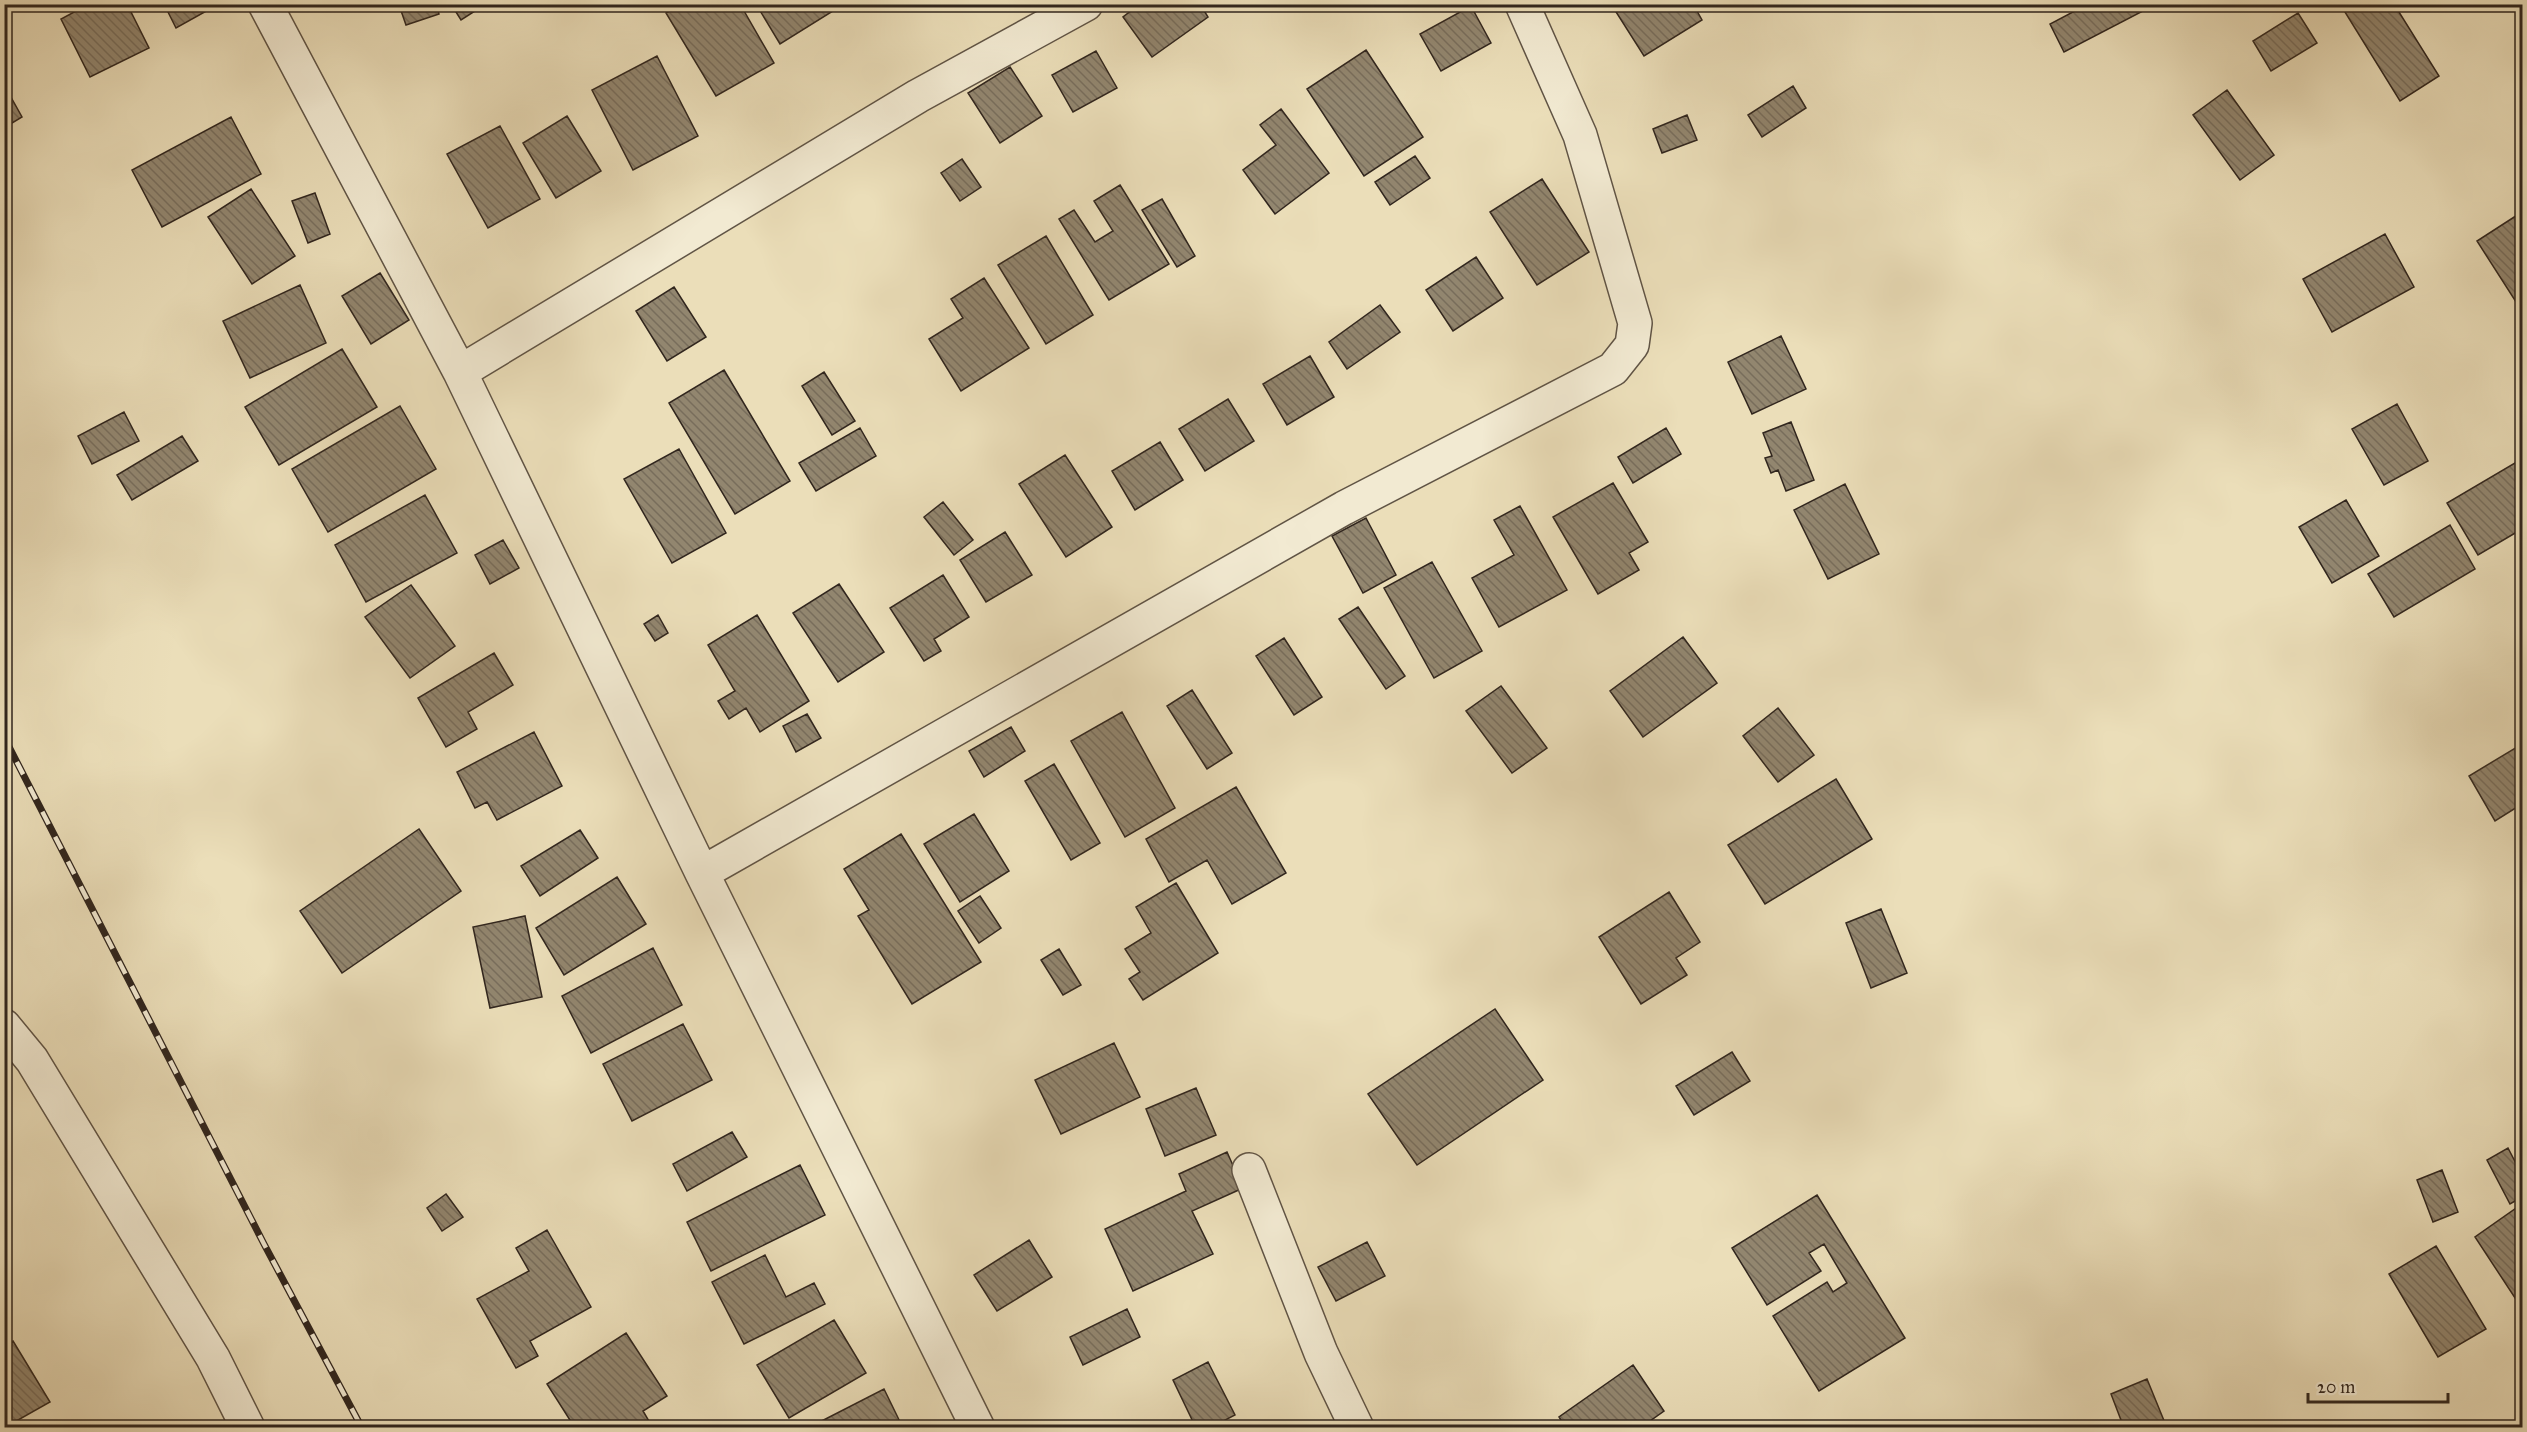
<svg xmlns="http://www.w3.org/2000/svg" width="2527" height="1432" font-family="'IM FELL Great Primer',serif">
<style>
.building{fill:url(#building-back-hatch);stroke:#31261e;stroke-width:1.5}
.lines{fill:none;stroke-linecap:round;stroke-linejoin:round}
.minor-casing{stroke:#605445;stroke-width:36}
.minor{stroke:#f2ead2;stroke-width:33}
.rail-casing{stroke:#31261e;stroke-width:7}
.rail{stroke:#f2ead2;stroke-width:4.5;stroke-dasharray:14;stroke-linecap:butt}
</style>
<defs>
<pattern id="building-back-hatch" width="6" height="6" patternUnits="userSpaceOnUse" patternTransform="scale(1.5)"><rect width="6" height="6" fill="#92866f"/><path d="M-1 5l2 2M0 0l6 6M5-1l2 2" fill="none" stroke="#786d5b"/></pattern>
</defs>
<rect width="100%" height="100%" fill="#ebdeb9"/>
<filter id="stains"><feTurbulence type="fractalNoise" baseFrequency=".00333" numOctaves="4"/><feColorMatrix values="0 0 0 0 .2 0 0 0 0 .09 0 0 0 0 .02 0 0 0 .5 -.17"/></filter>
<radialGradient id="worn" r=".72"><stop offset=".6" stop-color="#630" stop-opacity="0"/><stop offset="1" stop-color="#630" stop-opacity=".3"/></radialGradient>
<path class="building" d="M89 4H127L149 48 90 77 61 19Z
M164 4H219L176 28Z
M436 4 439 14 406 25 399 5Z
M451 4H486L461 20Z
M680 4H740L774 63 716 96 666 13Z
M756 4H840L841 6 780 44Z
M1140 4H1200L1208 17 1152 57 1123 17Z
M1611 4H1693L1702 20 1644 56Z
M2088 4H2139L2143 11 2064 52 2050 24Z
M2340 4H2394L2439 76 2400 101Z
M1471 6 1491 43 1441 71 1420 34Z
M2298 13 2317 43 2271 71 2253 41Z
M1366 50 1423 137 1364 176 1307 89Z
M1096 51 1117 88 1073 112 1052 75Z
M657 56 698 136 633 170 592 90Z
M1010 67 1042 116 1000 143 968 93Z
M1793 86 1806 108 1762 137 1748 115Z
M7 90 22 117 4 128V92Z
M2227 90 2274 155 2240 180 2193 115Z
M1281 109 1329 173 1275 214 1243 170 1276 145 1260 125Z
M1687 115 1697 140 1662 153 1653 129Z
M567 116 601 171 556 198 523 143Z
M231 117 261 174 162 227 132 170Z
M500 126 540 199 488 228 447 154Z
M1415 156 1430 178 1390 205 1375 182Z
M962 159 981 187 960 201 941 173Z
M1542 179 1589 252 1537 285 1490 212Z
M1120 185 1169 264 1109 300 1059 219 1074 210 1095 242 1113 231 1094 201Z
M251 189 295 256 252 284 208 217Z
M315 193 330 234 308 243 292 201Z
M1162 199 1195 256 1177 267 1142 210Z
M2522 212V303L2518 305 2477 241Z
M2385 234 2414 287 2332 332 2303 279Z
M1046 236 1093 315 1046 344 998 265Z
M1476 257 1503 298 1453 331 1426 290Z
M380 273 409 320 371 344 342 296Z
M984 278 1029 348 961 391 929 339 963 318 951 299Z
M300 285 326 343 250 378 223 321Z
M674 287 706 337 667 361 636 311Z
M1380 305 1400 332 1347 369 1329 342Z
M1781 336 1806 389 1752 414 1728 362Z
M342 349 377 407 279 465 245 407Z
M1310 356 1334 397 1287 425 1263 384Z
M724 370 790 481 735 514 669 403Z
M824 372 855 421 832 435 802 386Z
M1228 399 1254 441 1205 471 1179 429Z
M2397 404 2428 461 2384 485 2352 429Z
M400 406 436 469 328 532 292 469Z
M124 412 139 441 92 464 78 436Z
M1791 422 1814 480 1786 491 1778 470 1771 473 1765 458 1772 456 1763 433Z
M860 428 876 456 816 491 799 463Z
M1666 428 1681 454 1633 483 1618 457Z
M182 436 198 461 132 500 117 475Z
M1160 442 1183 480 1135 510 1112 471Z
M679 449 726 533 672 563 624 479Z
M1065 455 1112 527 1066 557 1019 484Z
M2520 460 2522 529 2478 555 2447 503Z
M1613 483 1648 542 1629 553 1639 570 1598 594 1553 517Z
M1845 484 1879 554 1828 579 1794 510Z
M425 495 457 553 366 602 335 545Z
M2346 500 2379 556 2332 583 2299 527Z
M943 502 973 540 954 555 924 517Z
M1520 506 1567 590 1499 627 1472 578 1514 555 1494 520Z
M1366 518 1396 575 1363 593 1332 536Z
M2450 525 2475 569 2394 617 2368 574Z
M1005 532 1032 575 986 602 960 560Z
M503 540 519 568 490 584 475 555Z
M1432 562 1482 651 1434 678 1384 588Z
M943 575 969 617 934 639 941 651 924 661 890 608Z
M839 584 884 652 838 682 793 613Z
M411 585 455 646 410 678 365 617Z
M1358 607 1405 676 1386 689 1339 619Z
M658 615 668 633 655 641 644 624Z
M757 615 809 701 760 732 746 708 729 719 718 701 735 691 708 645Z
M1683 637 1717 683 1643 737 1610 691Z
M1284 638 1322 697 1294 715 1256 656Z
M494 653 513 685 468 712 477 729 446 747 418 698Z
M1501 686 1547 748 1512 773 1466 711Z
M1192 690 1232 753 1207 769 1167 706Z
M1778 708 1814 755 1778 782 1743 736Z
M1122 712 1175 808 1125 837 1071 741Z
M807 714 821 738 796 752 783 726Z
M1011 727 1025 751 984 777 969 751Z
M534 732 562 786 497 820 487 802 475 808 457 772Z
M2522 744V804L2495 821 2469 776Z
M1054 764 1100 843 1071 860 1025 781Z
M1836 779 1872 839 1765 904 1728 845Z
M1236 787 1286 873 1232 904 1207 860 1169 882 1146 839Z
M974 814 1009 871 960 902 924 844Z
M419 829 461 891 342 973 300 911Z
M580 830 598 858 540 896 521 866Z
M901 834 981 962 912 1004 858 916 869 910 844 869Z
M617 877 646 924 564 975 536 928Z
M1176 883 1218 953 1143 1000 1129 979 1140 972 1125 949 1151 933 1136 907Z
M1669 892 1700 942 1676 958 1687 975 1641 1004 1599 937Z
M980 896 1001 928 979 943 958 911Z
M1881 909 1907 973 1871 988 1846 923Z
M525 916 542 997 490 1008 473 927Z
M653 948 682 1005 591 1053 562 996Z
M1059 949 1081 985 1063 995 1041 960Z
M1495 1009 1543 1080 1417 1165 1368 1094Z
M683 1024 712 1080 632 1121 603 1064Z
M1114 1043 1140 1097 1061 1134 1035 1080Z
M1732 1052 1750 1081 1694 1115 1676 1086Z
M1196 1088 1216 1135 1165 1156 1146 1109Z
M732 1132 747 1157 687 1191 673 1164Z
M2508 1148 2522 1175V1197L2510 1204 2487 1160Z
M1227 1152 1243 1188 1192 1211 1213 1254 1133 1291 1105 1229 1186 1191 1179 1174Z
M800 1165 825 1215 711 1271 687 1222Z
M2442 1170 2458 1212 2433 1222 2417 1180Z
M446 1194 463 1217 442 1231 427 1208Z
M1817 1195 1905 1338 1819 1391 1773 1316 1827 1282 1833 1292 1847 1283 1824 1244 1809 1253 1821 1271 1767 1305 1732 1248Z
M2522 1204V1307H2521L2475 1237Z
M547 1230 591 1307 530 1341 538 1356 516 1368 477 1299 529 1271 516 1248Z
M1029 1240 1052 1277 997 1311 974 1275Z
M1367 1242 1385 1276 1336 1301 1318 1267Z
M2436 1246 2486 1329 2438 1357 2389 1274Z
M765 1255 786 1297 814 1283 825 1304 744 1344 712 1282Z
M1127 1309 1140 1337 1083 1365 1070 1337Z
M834 1320 866 1373 789 1418 757 1365Z
M626 1333 667 1396 643 1411 653 1428H575L547 1384Z
M13 1341 50 1402 4 1428V1346Z
M1208 1362 1235 1415 1210 1428H1196L1173 1380Z
M1633 1365 1664 1411 1640 1428H1566L1559 1417Z
M2147 1379 2167 1428H2124L2111 1394Z
M884 1389 903 1428H808Z"/>
<g class="lines">
<defs>
<path id="minor" d="M265 4 460 372 702 873 978 1428
M460 372 918 96 1086 4
M702 873 1344 508 1613 369 1632 345 1635 323 1580 135 1522 4
M4 1026 32 1060 213 1358 248 1428
M1249 1170 1321 1353 1357 1428"/>
</defs>
<use href="#minor" class="minor-casing"/>
<use href="#minor" class="minor"/>
<defs>
<path id="rail" d="M4 737 264 1244 362 1428"/>
</defs>
<use href="#rail" class="rail-casing"/>
<use href="#rail" class="rail"/>
</g>
<rect width="2527" height="1432" fill="none" stroke="#ebdeb9" stroke-width="24"/>
<rect x="6" y="6" width="2515" height="1420" fill="none" stroke="#31261e" stroke-width="3"/>
<rect x="12" y="12" width="2503" height="1408" fill="none" stroke="#31261e" stroke-width="1.5"/>
<path d="M2308 1393v9h140v-9" fill="none" stroke="#31261e" stroke-width="3"/>
<text x="2317" y="1393" font-size="18" fill="#31261e" stroke="#f2ead2" stroke-width="4.5" paint-order="stroke">20 m</text>
<rect width="100%" height="100%" filter="url(#stains)"/>
<rect width="100%" height="100%" fill="url(#worn)"/>
</svg>
